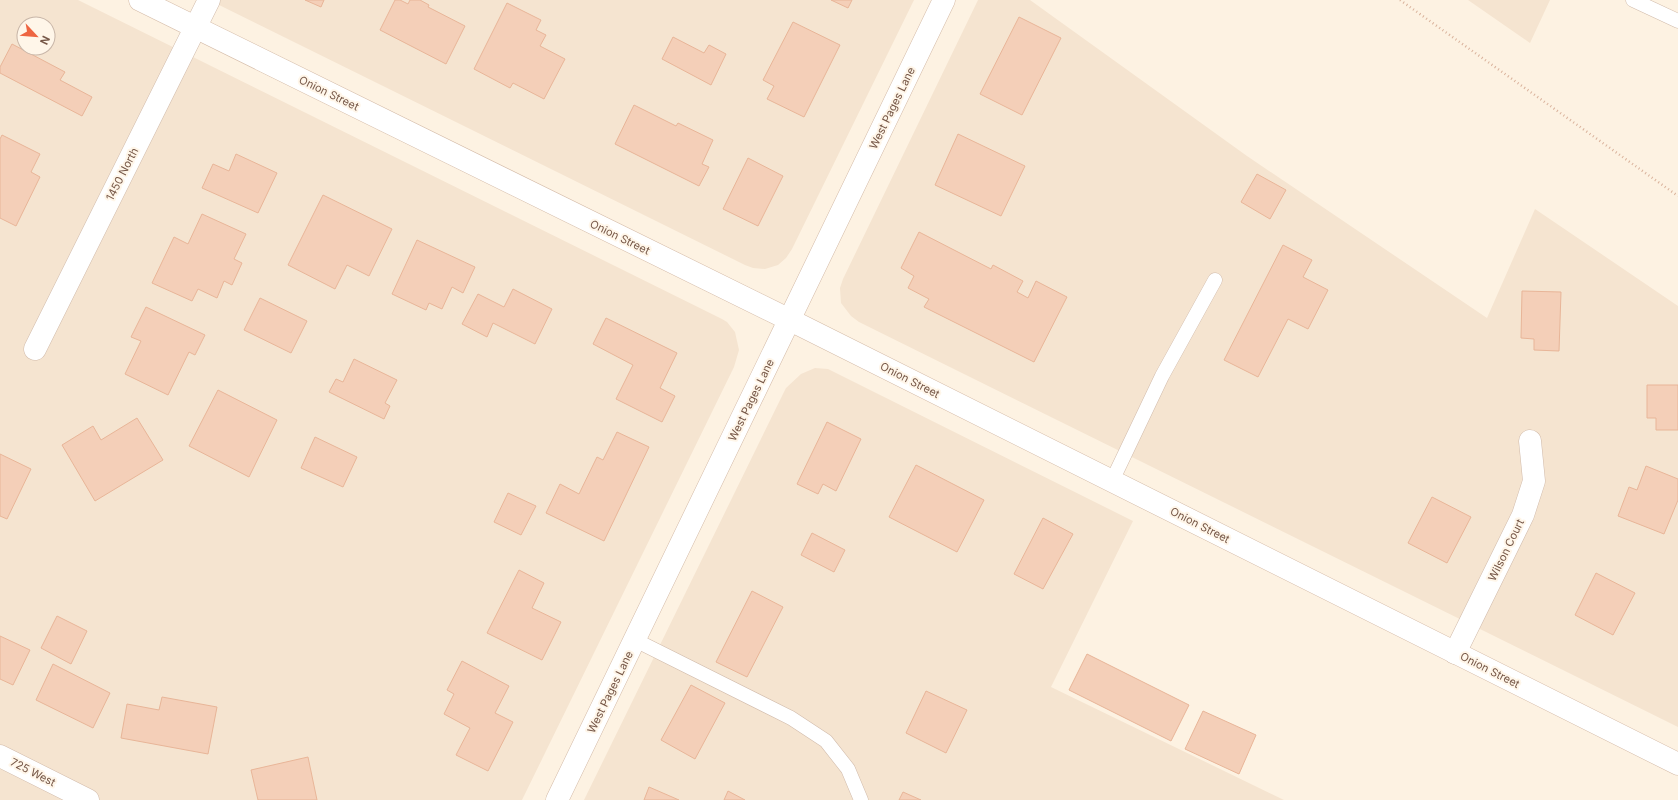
<svg xmlns="http://www.w3.org/2000/svg" width="1678" height="800" font-family="Inter,sans-serif">
<style>
.residential{fill:#f5e4d0;fill-rule:evenodd}
.building{fill:#f4cfb8;stroke:#e8b598}
.lines{fill:none;stroke-linecap:round;stroke-linejoin:round}
.lane-casing{stroke:#d1bbab;stroke-width:15}
.street-casing{stroke:#d1bbab;stroke-width:23}
.secondary-casing{stroke:#d4bba8;stroke-width:23}
.path{stroke:#d9b29b;stroke-width:2.5;stroke-dasharray:1 3;stroke-linecap:butt}
.lane{stroke:#fff;stroke-width:14}
.street{stroke:#fff;stroke-width:22}
.secondary{stroke:#fff;stroke-width:22}
.labels{text-anchor:middle;dominant-baseline:central;stroke-width:4;stroke-linejoin:round;paint-order:stroke}
.street-label{font-size:11px;fill:#765747;stroke:#fff6e9}
</style>
<rect width="100%" height="100%" fill="#fdf2e2"/>
<path class="residential" d="M0 0H78L722 319 727 322 735 332 739 350 734 367 522 800H0ZM24 24H48V48H24Z
M209 0H914L792 249 786 258 778 265 765 269 753 268 745 265Z
M978 0H1030L1247 156 1487 318 1535 209 1678 306V727L859 322 851 316 841 303 840 288 843 279Z
M1468 0H1550L1530 43Z
M815 368 828 369 1133 521 1051 687 1284 800H584L782 396 786 388 801 374Z"/>
<path class="building" d="M305 0H324L321 7Z
M395 0H400L408 4 410 0H420L429 5 428 7 465 26 446 64 380 30Z
M831 0H852L848 8Z
M507 3 541 20 536 30 546 35 540 46 565 59 544 99 513 83 510 88 474 69Z
M1019 17 1061 38 1022 115 980 94Z
M793 22 840 45 804 117 767 99 774 86 763 80Z
M673 37 704 53 709 45 726 54 711 85 662 59Z
M12 44 65 72 60 80 92 97 82 116 0 73V67Z
M634 105 676 126 678 123 713 140 702 164 709 167 699 186 615 144Z
M958 134 1025 166 1001 216 935 185Z
M2 135 40 154 31 172 40 177 16 226 0 218V139Z
M236 154 277 173 258 213 202 188 213 164 229 171Z
M748 158 783 176 758 226 723 209Z
M1257 174 1286 190 1270 219 1241 202Z
M323 195 392 229 369 276 347 265 335 289 288 265Z
M202 214 246 234 234 259 242 263 232 285 224 281 217 298 198 289 192 301 152 283 174 237 188 244Z
M919 232 991 269 993 265 1023 281 1017 292 1028 298 1036 281 1067 297 1034 362 924 307 929 299 908 288 914 276 901 268Z
M417 240 475 267 463 293 452 287 442 309 429 303 426 310 392 294Z
M1283 245 1312 260 1303 277 1328 290 1308 329 1288 319 1258 377 1224 360Z
M513 289 552 309 535 344 493 323 487 337 462 324 478 294 504 307Z
M1522 291 1561 292 1559 351 1534 350V339L1521 338Z
M260 298 307 321 291 353 244 330Z
M146 307 205 335 195 355 189 352 168 395 125 374 141 341 131 337Z
M606 318 677 353 660 388 675 396 662 422 616 399 633 365 593 344Z
M354 359 397 380 385 403 390 406 384 419 329 392 336 379 343 382Z
M1647 385H1678V430H1656V418H1647Z
M218 390 277 420 249 477 189 446Z
M137 418 163 460 95 501 62 445 93 426 101 440Z
M827 422 861 439 836 491 823 484 818 494 797 484Z
M617 432 649 447 604 541 546 513 560 484 579 494 597 457 603 460Z
M315 437 357 457 343 487 301 468Z
M0 454 31 469 7 519 0 516Z
M916 465 984 500 957 552 889 517Z
M1646 466 1678 479V500L1664 534 1618 516 1629 487 1637 490Z
M508 493 536 506 521 535 494 522Z
M1432 497 1471 517 1447 563 1408 543Z
M1043 518 1073 534 1043 589 1014 574Z
M812 533 845 550 834 572 801 555Z
M519 570 544 583 532 608 561 622 542 660 487 633Z
M1596 573 1635 593 1613 635 1575 615Z
M752 591 783 607 747 677 716 662Z
M57 616 87 631 71 664 41 648Z
M0 636 30 650 13 685 0 679Z
M1087 654 1189 705 1171 741 1069 690Z
M462 661 509 686 495 713 513 722 488 771 456 755 470 728 444 714 454 694 447 690Z
M53 664 110 693 93 728 36 700Z
M691 685 725 703 695 759 661 740Z
M926 691 967 710 946 753 906 733Z
M162 697 217 707 208 754 121 738 127 704 159 710Z
M1203 711 1256 735 1239 774 1185 749Z
M308 757 317 800H258L251 770Z
M649 787 679 800H644Z
M728 791 745 800H724Z
M903 792 921 800H899Z"/>
<g class="lines">
<defs>
<path id="lane" d="M1633 0 1678 21
M1112 481 1162 376 1215 280
M635 640 791 718 826 741 848 769 861 800"/>
<path id="street" d="M35 349 209 0
M1455 653 1523 515 1534 481 1530 441
M0 756 88 800"/>
<path id="secondary" d="M140 0 790 320 1678 764
M557 800 944 0"/>
</defs>
<use href="#lane" class="lane-casing"/>
<use href="#street" class="street-casing"/>
<use href="#secondary" class="secondary-casing"/>
<path class="path" d="M1400 0 1678 196"/>
<use href="#lane" class="lane"/>
<use href="#street" class="street"/>
<use href="#secondary" class="secondary"/>
</g>
<g class="labels">
<g class="street-label">
<text transform="translate(329 93) rotate(26)">Onion Street</text>
<text transform="translate(892 108) rotate(-64)">West Pages Lane</text>
<text transform="translate(122 174) rotate(-63)">1450 North</text>
<text transform="translate(620 237) rotate(26)">Onion Street</text>
<text transform="translate(910 380) rotate(27)">Onion Street</text>
<text transform="translate(751 400) rotate(-64)">West Pages Lane</text>
<text transform="translate(1200 525) rotate(27)">Onion Street</text>
<text transform="translate(1506 550) rotate(-64)">Wilson Court</text>
<text transform="translate(1490 670) rotate(27)">Onion Street</text>
<text transform="translate(610 692) rotate(-64)">West Pages Lane</text>
<text transform="translate(33 772) rotate(27)">725 West</text>
</g>
</g>
<g transform="translate(36 36) rotate(116)"><circle r="19" fill="#fff6e9" stroke="#c8b6a8"/>
<path d="M0-3L7 15L0 10L-7 15Z" fill="#ee6541"/>
<text y="-6" font-size="11" font-weight="bold" text-anchor="middle" fill="#765747">N</text>
</g>
</svg>
